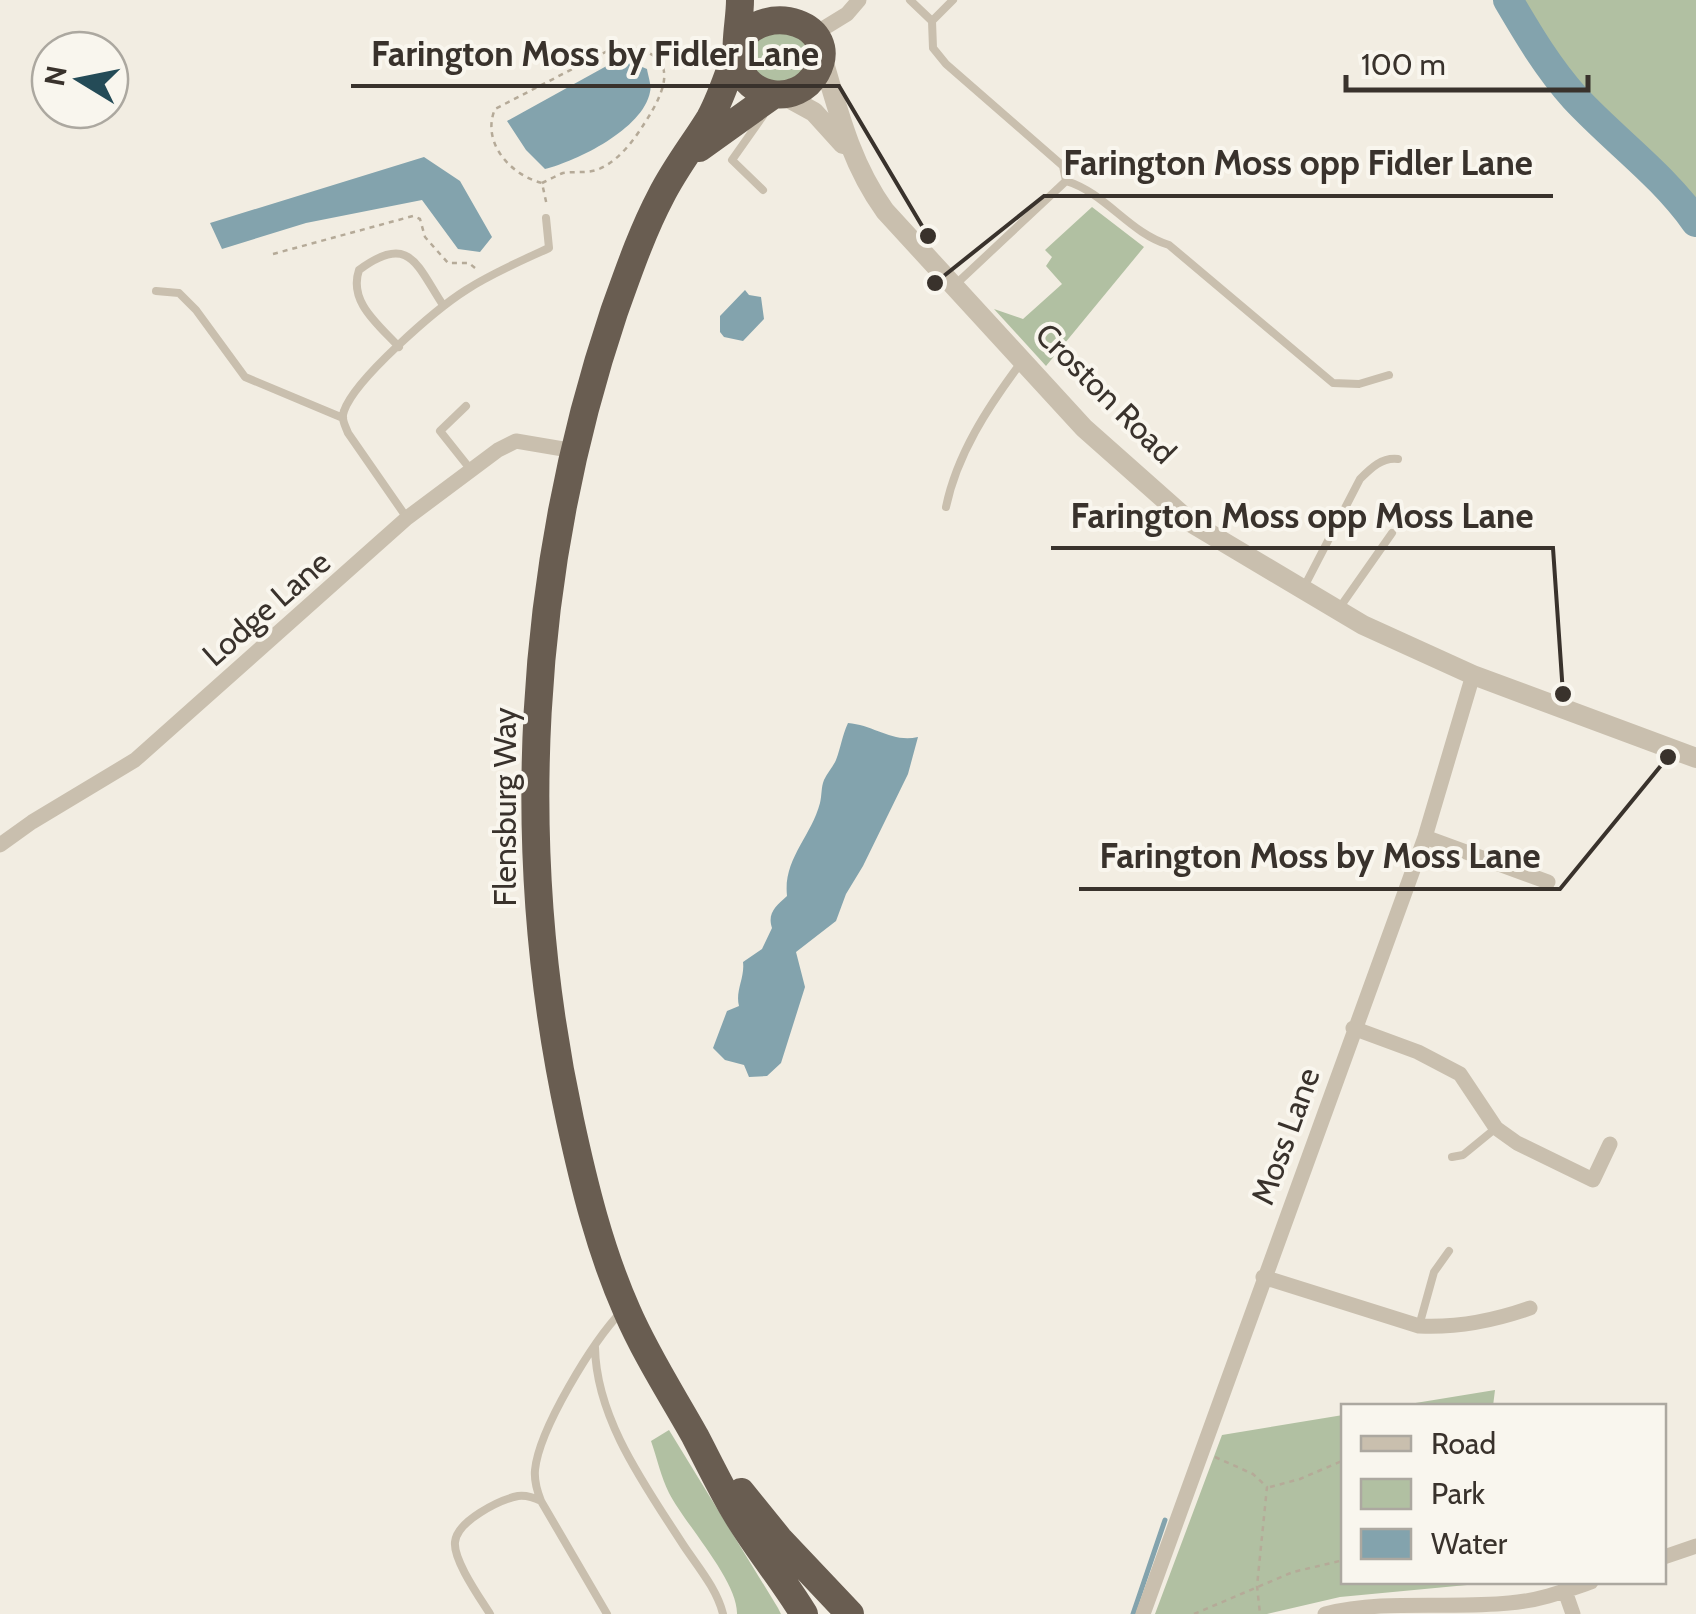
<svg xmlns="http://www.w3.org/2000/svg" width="1696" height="1614" font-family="Cabin,sans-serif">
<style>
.green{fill:#b1c0a2}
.water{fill:#83a3ad}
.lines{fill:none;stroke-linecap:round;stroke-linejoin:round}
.stream{stroke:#83a3ad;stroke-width:5}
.river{stroke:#83a3ad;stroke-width:30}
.path{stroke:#b5aa98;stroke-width:2.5;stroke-dasharray:5 5;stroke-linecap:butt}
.service{stroke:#c9bfae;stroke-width:8}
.minor{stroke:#c9bfae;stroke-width:15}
.tertiary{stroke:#c9bfae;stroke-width:20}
.trunk{stroke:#695d51;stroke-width:28}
.labels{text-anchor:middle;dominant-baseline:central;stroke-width:8;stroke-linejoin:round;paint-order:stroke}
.street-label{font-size:32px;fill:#39322c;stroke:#f9f6ee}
.leader{fill:none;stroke:#39322c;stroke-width:4}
.callout-dot{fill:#39322c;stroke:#f9f6ee;stroke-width:4}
.callout-label{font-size:35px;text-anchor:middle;font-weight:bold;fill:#39322c;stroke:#f9f6ee;stroke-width:8;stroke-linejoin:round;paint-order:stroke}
</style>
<rect width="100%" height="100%" fill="#f2ede2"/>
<path class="green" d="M1514 0H1696V217L1670 180 1548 62Z
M770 27 804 39 809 57 801 75 774 84C741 65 747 51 770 27Z
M1092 207 1144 247 1046 366 994 309 1023 319 1062 284 1046 266 1052 257 1045 250Z
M1495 1390 1493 1406H1397Z
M1343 1415 1344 1582H1468L1467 1585 1340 1597 1267 1614H1155L1222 1435Z
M669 1430 778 1608 781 1614H737C738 1581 685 1524 669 1493 661 1477 657 1458 651 1441Z"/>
<path class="water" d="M621 58 647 69C648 76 652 86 650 92 643 129 577 161 545 169L526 150 507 121Z
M424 157 460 181 492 237 480 252 458 249 422 200 306 223 222 249 210 223Z
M745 290 749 295 761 297 764 319 743 341 724 337 720 332V316Z
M848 723C874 725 892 743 918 737L908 774 863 866 846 894 836 921 796 952 805 987 781 1063 767 1076 749 1077 744 1065 725 1060 713 1048 727 1011 739 1006C735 991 745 978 743 962L762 949 772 928C767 913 776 906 787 896 783 859 811 837 820 803 822 795 821 787 824 780 827 773 833 767 836 760 841 747 842 736 848 723Z"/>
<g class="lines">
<path class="stream" d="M1133 1614 1165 1520"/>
<path class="river" d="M1508 0C1528 34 1548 68 1575 98 1615 141 1662 174 1696 222"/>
<path class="path" d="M542 183C549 180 557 175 563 173 576 171 589 174 601 168 619 160 634 140 644 124 671 83 679 50 617 46L495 109C481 142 510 175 542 183L547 206
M273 254 413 216 420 219 425 237 448 263H469L475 268
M1215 1457 1253 1474 1267 1487 1257 1586 1260 1614
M1270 1487 1300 1479 1344 1460
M1194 1614 1293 1572 1344 1560"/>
<path class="service" d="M910 0 932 21 933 48 946 64 1063 166 1066 181 955 285
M932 21 953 0
M1066 181C1106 193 1129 233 1169 245L1333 383 1359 384 1389 375
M763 190 732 160 763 116
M156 291 179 293 196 310 245 377 343 418
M399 347C379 325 348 302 359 270 410 232 417 266 443 305
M466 406 440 431 471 470
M946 507C957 454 988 407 1020 364
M407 518 348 433C345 425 341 419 344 411 355 379 436 309 466 290 492 273 521 261 549 248L546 218
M1303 589 1360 479C1371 468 1382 457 1398 459
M1338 610 1392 533
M1452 1157 1463 1155 1496 1128
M1419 1326 1434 1272 1449 1251
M595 1347C596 1419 646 1487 684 1546 698 1567 717 1589 723 1614
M490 1614C480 1598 453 1560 455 1542 457 1521 499 1500 518 1496 527 1495 533 1497 541 1501
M607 1614 541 1501C537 1491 534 1481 535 1470 539 1429 593 1341 622 1311"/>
<path class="minor" d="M816 33 847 14 859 0
M1425 837 1548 882
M0 845 32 822 135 760 407 518 498 450 516 441 575 451
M1353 1028 1418 1052 1460 1074 1496 1128 1517 1143 1593 1180 1610 1144
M1263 1277 1419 1326C1458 1328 1493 1321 1530 1308
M1664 1557 1696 1546
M1565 1591 1573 1614
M1143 1614 1425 837 1473 675
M1325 1614C1385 1599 1448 1609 1509 1603 1538 1601 1565 1591 1591 1582"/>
<path class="tertiary" d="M822 56C838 111 851 164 885 211L1084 428 1190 522 1363 625 1473 675 1696 758
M783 95 814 112 843 144"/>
<path class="trunk" d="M739 42C765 0 843 24 816 73 798 106 746 100 738 62 734 43 740 20 740 0
M738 48C729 72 722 96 710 118 694 144 675 168 661 196 642 232 628 273 614 312 527 571 512 852 570 1120 584 1185 600 1250 627 1311 646 1355 672 1395 695 1436 708 1461 720 1486 734 1510 755 1546 782 1578 804 1614
M699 148 773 95
M741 1492 779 1539 850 1614"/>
</g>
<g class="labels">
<g class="street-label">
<text transform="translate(1106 393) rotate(45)">Croston Road</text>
<text transform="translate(266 608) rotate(-41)">Lodge Lane</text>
<text transform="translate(504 807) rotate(-90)">Flensburg Way</text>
<text transform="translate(1285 1136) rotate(-70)">Moss Lane</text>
</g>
</g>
<path class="leader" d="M928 236L839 86H351M935 283L1044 196H1553M1563 694L1553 548H1051M1668 757L1560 889H1079"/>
<g class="callout-dot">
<circle cx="928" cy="236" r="10"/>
<circle cx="935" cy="283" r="10"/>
<circle cx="1563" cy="694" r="10"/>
<circle cx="1668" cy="757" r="10"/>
</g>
<g class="callout-label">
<text x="595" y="66">Farington Moss by Fidler Lane</text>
<text x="1298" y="175">Farington Moss opp Fidler Lane</text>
<text x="1302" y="528">Farington Moss opp Moss Lane</text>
<text x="1320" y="868">Farington Moss by Moss Lane</text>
</g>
<rect x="1341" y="1404" width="325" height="180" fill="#f9f6ee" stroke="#aca8a0" stroke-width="2.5"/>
<rect x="1361" y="1436" width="50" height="15" fill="#c9bfae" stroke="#aca8a0" stroke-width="2.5"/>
<text x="1431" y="1454" font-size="30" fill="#39322c">Road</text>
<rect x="1361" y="1479" width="50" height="30" fill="#b1c0a2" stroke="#aca8a0" stroke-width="2.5"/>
<text x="1431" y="1504" font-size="30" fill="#39322c">Park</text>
<rect x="1361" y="1529" width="50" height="30" fill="#83a3ad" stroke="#aca8a0" stroke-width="2.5"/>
<text x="1431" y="1554" font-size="30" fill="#39322c">Water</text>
<g transform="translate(80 80) rotate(280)"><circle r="48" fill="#f9f6ee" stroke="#aca8a0" stroke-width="2.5"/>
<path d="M0-8L18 38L0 25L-18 38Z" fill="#244b57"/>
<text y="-15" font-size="28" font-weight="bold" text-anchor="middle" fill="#39322c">N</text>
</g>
<path d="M1346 75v15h242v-15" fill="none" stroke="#39322c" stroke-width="5"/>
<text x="1361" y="75" font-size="30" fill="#39322c" stroke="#f9f6ee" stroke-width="8" paint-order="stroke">100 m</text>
</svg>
